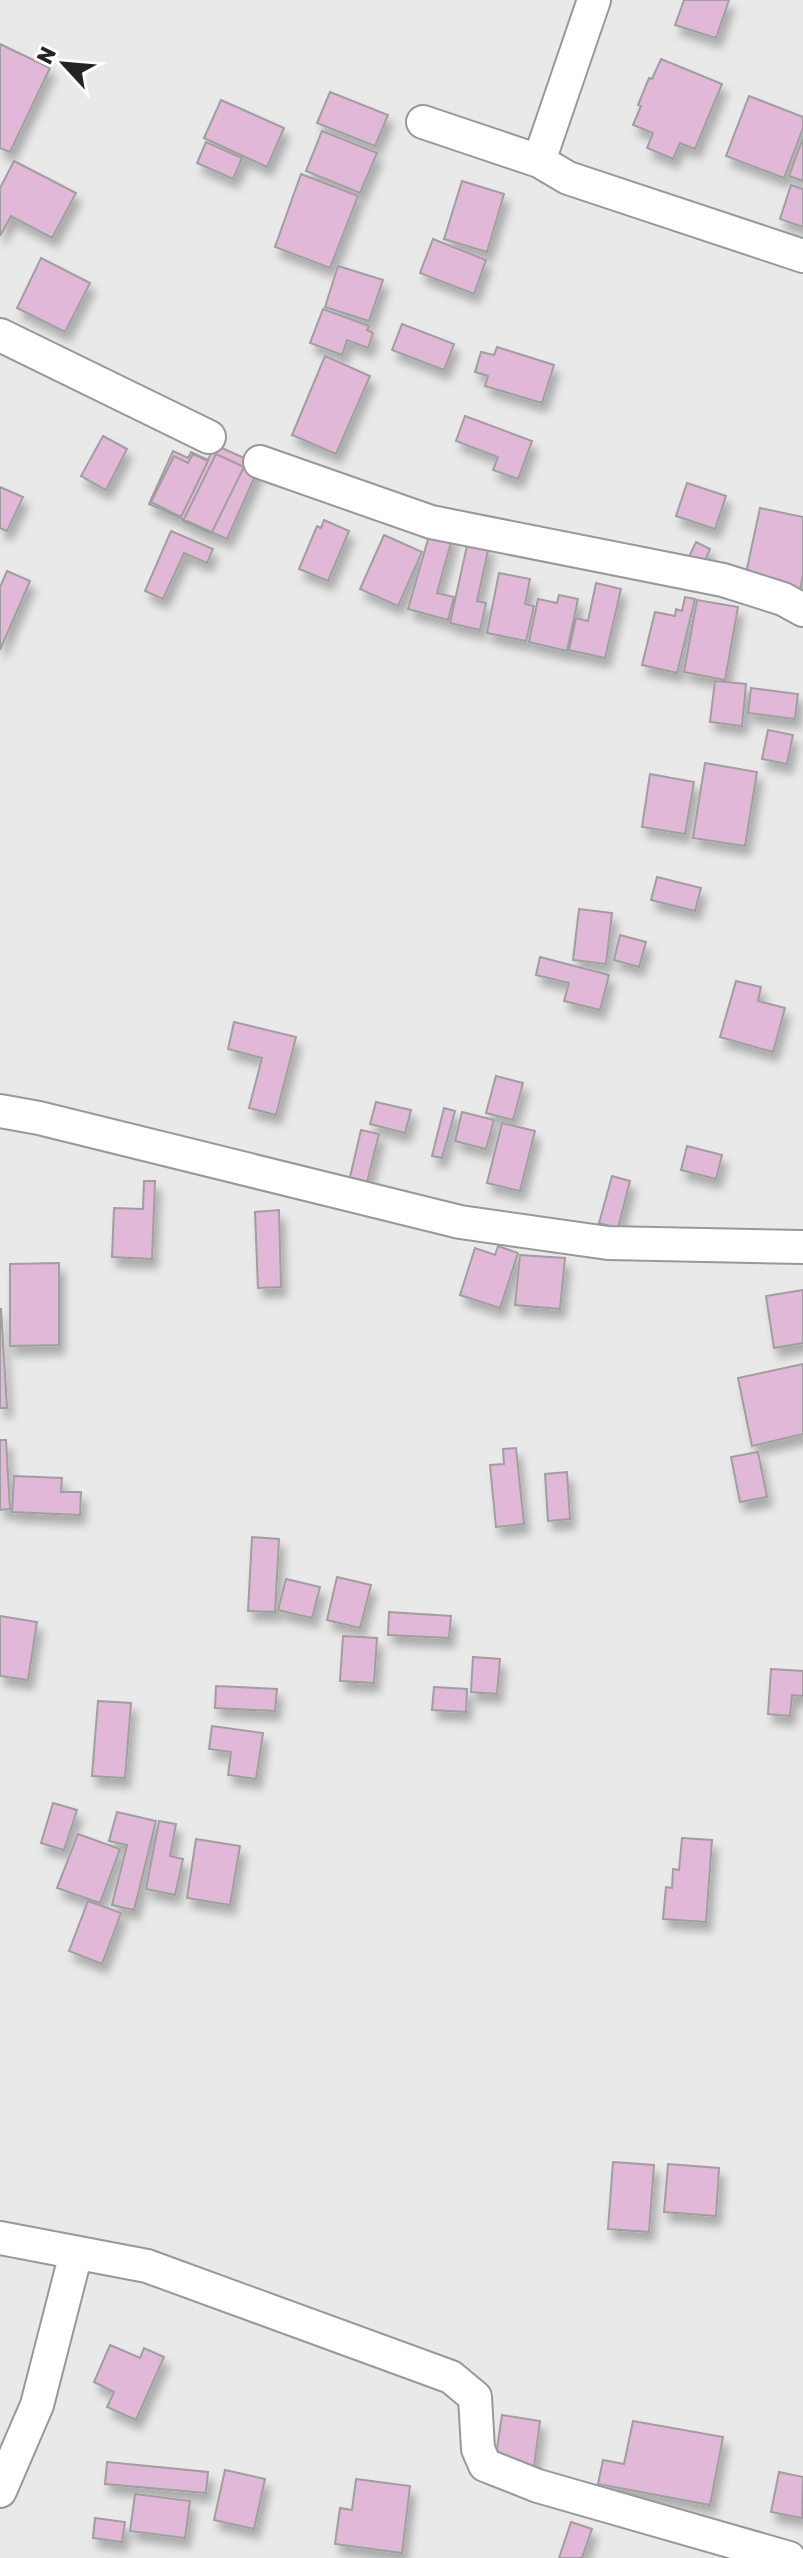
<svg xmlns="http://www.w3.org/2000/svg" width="803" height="2558" font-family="Rubik,sans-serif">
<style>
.building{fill:#e1b8d7;stroke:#a09f9f;stroke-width:2;filter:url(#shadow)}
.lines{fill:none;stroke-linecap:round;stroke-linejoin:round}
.street-casing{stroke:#989899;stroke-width:36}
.street{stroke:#fff;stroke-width:32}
</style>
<defs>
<filter id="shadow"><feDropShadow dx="5" dy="9" stdDeviation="4" flood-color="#0004"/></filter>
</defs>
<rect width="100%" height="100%" fill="#e9e9ea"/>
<path class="building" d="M684 0H729L716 38 675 25Z
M0 44 50 68 10 152 0 148Z
M661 59 722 84 695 149 680 143 673 159 647 148 653 133 633 125 641 106 638 105 649 78 652 79Z
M330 92 388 115 375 146 317 123Z
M749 96 803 117V128L784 178 726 156Z
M221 100 284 128 267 167 204 138Z
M322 131 377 153 360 193 306 171Z
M803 138V181L789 176Z
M206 142 242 158 233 179 197 163Z
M14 161 76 193 52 238 11 216 0 236V188Z
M301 174 358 196 330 268 275 247Z
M462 181 504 194 487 252 444 239Z
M791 185 803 189V227L780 219Z
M433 239 486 260 474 294 420 273Z
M41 258 90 283 65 332 17 308Z
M338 266 383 280 369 321 325 307Z
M323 309 369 326 367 330 373 333 368 348 347 340 342 355 310 343Z
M402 324 454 344 444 370 392 350Z
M497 347 554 365 542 403 485 386 488 376 475 372 481 352 494 355Z
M325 356 370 376 336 454 292 435Z
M465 416 532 441 518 479 493 470 498 457 456 441Z
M103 436 127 449 106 490 81 476Z
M215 445 260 465 227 539 149 504 173 451 188 458 191 452 208 460Z
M193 454 208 461 181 517 151 502 174 456 188 463Z
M216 454 244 467 211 534 183 521Z
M687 483 726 496 715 529 676 516Z
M0 487 23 497 7 531 0 528Z
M760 508 803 517V575L800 590 745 578Z
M324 520 349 531 328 581 299 569 317 526 321 528Z
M431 529 453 535 437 593 454 597 448 620 408 609Z
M171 531 213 549 207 563 184 553 163 599 145 591Z
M384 535 422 552 398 606 360 589Z
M468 541 489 546 477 601 486 603 480 630 450 623Z
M696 542 710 549 701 570 686 563Z
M7 571 30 581 0 650V587Z
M499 573 530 579 525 604 534 606 526 641 487 633Z
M596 583 621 589 605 658 569 650 576 618 588 621Z
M559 595 578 599 567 651 529 642 538 599 557 603Z
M685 597 695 599 677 673 642 665 655 612 675 616 676 609 682 611Z
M697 600 738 607 725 680 684 672Z
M715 681 746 684 742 726 710 722Z
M751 688 798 694 795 719 748 713Z
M768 730 793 735 787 764 762 759Z
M705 763 757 772 745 846 693 838Z
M650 774 694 782 685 834 642 827Z
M657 877 701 888 695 911 651 900Z
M579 909 612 913 606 964 573 960Z
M620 935 646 942 639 967 614 960Z
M540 957 609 975 600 1010 564 1001 569 983 536 975Z
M736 981 761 987 758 1001 785 1008 773 1052 720 1037Z
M234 1022 296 1037 276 1115 249 1108 262 1058 228 1049Z
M496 1076 523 1083 513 1120 486 1113Z
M376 1102 411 1110 405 1133 370 1124Z
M444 1108 455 1111 442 1158 432 1156Z
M462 1112 494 1120 486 1149 455 1141Z
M502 1123 535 1131 520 1191 487 1183Z
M361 1130 379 1134 367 1182 350 1177Z
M687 1146 722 1155 716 1179 681 1170Z
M612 1176 630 1181 618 1228 599 1223Z
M144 1181H155L152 1259 112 1257 114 1208 143 1209Z
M279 1210 281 1287 258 1288 255 1212Z
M498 1246 518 1253 500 1308 460 1295 475 1248 495 1255Z
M520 1255 565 1258 560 1309 515 1305Z
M59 1263V1345L10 1346V1264Z
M803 1290V1343L774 1348 766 1296Z
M1 1309 7 1408H0V1309Z
M803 1364V1434L752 1446 738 1378Z
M0 1440H6L10 1509 0 1510Z
M516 1448 524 1524 496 1527 490 1465 504 1464 503 1449Z
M758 1452 767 1497 740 1502 731 1457Z
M567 1472 570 1519 548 1521 545 1474Z
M14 1476 62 1478 61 1492H81L80 1515 12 1512Z
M252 1537 279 1539 275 1612 248 1611Z
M337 1577 371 1585 360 1628 327 1620Z
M286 1579 320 1587 312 1618 278 1610Z
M389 1612 451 1616 449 1638 388 1635Z
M0 1616 37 1622 28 1680 0 1676Z
M343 1636 377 1638 374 1683 340 1681Z
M473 1657 500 1659 497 1694 471 1692Z
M771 1669 803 1671V1696L792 1695 790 1716 768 1714Z
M216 1686 277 1689 275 1711 215 1708Z
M434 1687 467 1689 466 1712 432 1710Z
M98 1701 131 1703 125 1778 92 1776Z
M212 1726 263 1733 256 1779 228 1775 231 1752 209 1749Z
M53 1803 77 1810 64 1850 41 1843Z
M117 1812 156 1821 134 1910 112 1905 127 1845 109 1841Z
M159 1821 176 1824 170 1856 183 1859 175 1895 146 1889Z
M78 1834 120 1849 100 1903 57 1888Z
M682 1838 712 1840 706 1922 663 1919 666 1887 672 1888 673 1869 679 1870Z
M196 1839 240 1846 230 1905 187 1898Z
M88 1901 121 1913 102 1964 69 1951Z
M613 2162 654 2165 649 2232 608 2229Z
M668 2164 719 2168 716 2216 664 2212Z
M110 2345 140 2358 144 2348 164 2357 136 2420 107 2407 114 2392 94 2382Z
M502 2415 540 2421 534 2467 495 2462Z
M633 2421 723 2437 710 2505 598 2484 603 2460 624 2464Z
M107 2462 208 2472 206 2493 105 2484Z
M225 2470 265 2479 254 2529 214 2520Z
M779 2472 803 2477 802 2518 771 2512Z
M356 2479 410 2486 402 2553 335 2544 340 2508 352 2510Z
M135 2494 190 2501 185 2538 130 2531Z
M95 2518 125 2522 122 2542 93 2538Z
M571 2522 592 2529 582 2558H559Z"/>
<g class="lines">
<defs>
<path id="street" d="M423 122 539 161 568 178 803 256
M539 161 594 0
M0 335 209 437
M260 462 431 522 723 580 783 599 803 610
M0 1111 39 1118 460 1222 608 1243 803 1247
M0 2238 147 2266 451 2377 475 2397 478 2449 485 2465 538 2486 789 2558
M0 2491 37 2405 76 2253"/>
</defs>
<use href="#street" class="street-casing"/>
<use href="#street" class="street"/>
</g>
<g transform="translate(64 64) rotate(296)" stroke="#ffffff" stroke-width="6" paint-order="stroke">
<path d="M0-6L14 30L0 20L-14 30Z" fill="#242425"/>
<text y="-12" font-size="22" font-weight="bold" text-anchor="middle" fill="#242425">N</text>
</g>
</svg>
